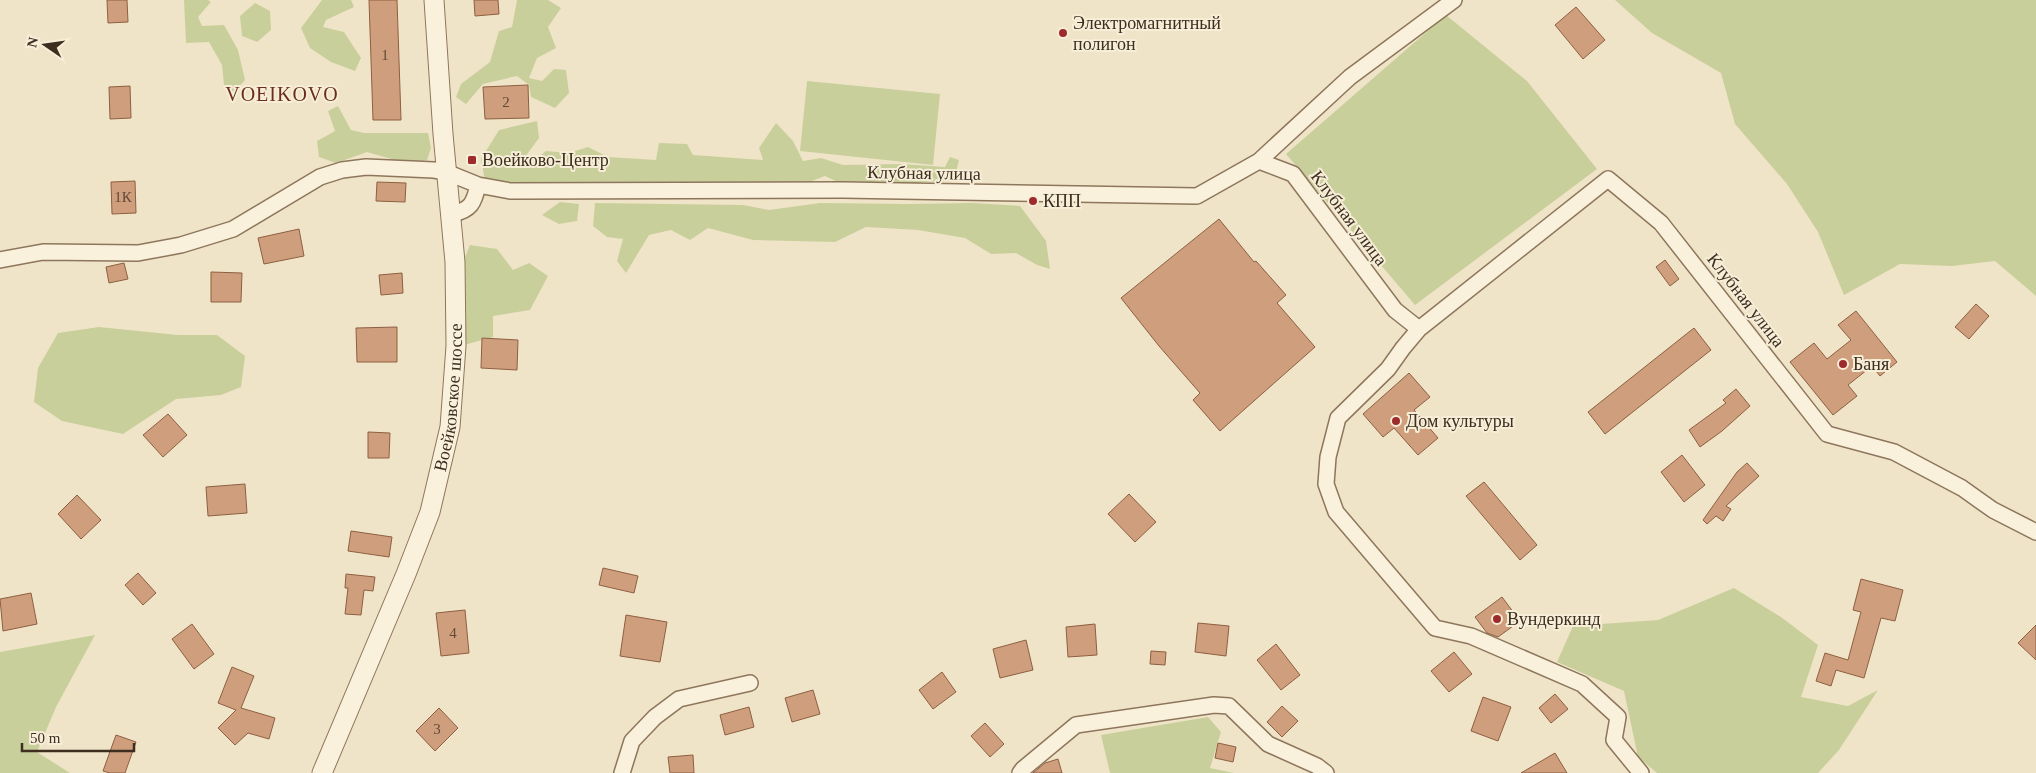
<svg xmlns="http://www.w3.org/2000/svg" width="2036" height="773" font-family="Georgia,serif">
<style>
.green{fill:#c9cf9b}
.building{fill:#cf9f7d;stroke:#8d5f41}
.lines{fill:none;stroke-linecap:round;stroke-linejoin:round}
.minor-casing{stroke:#8d765c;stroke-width:18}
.tertiary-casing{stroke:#8d765c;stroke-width:21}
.minor{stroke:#faf1dc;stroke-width:15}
.tertiary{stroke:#faf1dc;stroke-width:19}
.poi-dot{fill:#9e2a2b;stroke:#f7eed8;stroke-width:2}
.labels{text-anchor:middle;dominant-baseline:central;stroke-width:4;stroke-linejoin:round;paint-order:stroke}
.number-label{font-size:15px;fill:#624a37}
.poi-label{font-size:18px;fill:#3d2e20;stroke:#f7eed8;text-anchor:start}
.street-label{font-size:18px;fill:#3d2e20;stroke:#f7eed8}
.quarter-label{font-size:20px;letter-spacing:1px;fill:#6b2e1e;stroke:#f7eed8}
</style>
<rect width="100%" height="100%" fill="#f0e4c8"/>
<path class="green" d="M184 0H208L211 2 198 17 202 26 224 25 238 50 245 80 232 94 224 85 222 65 209 42 186 43Z
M322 0H351L354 7 326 20 323 27 344 32 361 58 355 71 331 62 310 48 301 28Z
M517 0H548L561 8 548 27 556 48 537 58 529 78 542 81 554 69 566 70 569 93 555 108 531 97 529 85 517 76 483 84 466 104 456 97 461 84 490 62 499 31 512 27Z
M1615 0H2036V296L1995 261 1952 266 1900 264 1844 295 1818 232 1787 184 1735 124 1721 73 1652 33Z
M255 3 270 11 271 30 257 42 242 36 240 16Z
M1446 15 1527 81 1597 169 1415 305 1286 154Z
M807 81 940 94 933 165 800 151Z
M338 106 351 130 364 133H428L431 148 427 160 409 164 367 152 336 163 319 157 317 141 335 131 328 111Z
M537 121 539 138 525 157 531 163 546 151 569 153 588 147 608 157 656 160 659 143 687 144 693 155 763 160 759 148 776 123 793 141 803 161 821 158 843 165 902 164 945 167 950 157 959 160 954 181 921 182 905 187 840 183 825 176 804 184 526 187 485 181 481 159 499 130Z
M560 202 579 204 577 221 559 224 542 215Z
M595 203 743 205 769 210 820 203 908 204 973 203 1020 206 1046 241 1050 269 1037 265 1016 253 991 254 965 238 918 230 866 227 835 242 753 240 708 228 690 240 671 230 649 235 626 273 617 261 623 239 607 237 593 226Z
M470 245 497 249 513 270 529 263 548 276 530 310 493 316V337L464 345 459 272Z
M99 327 178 335H217L245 356 241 387 221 395 176 399 123 434 62 421 34 402 38 368 58 333Z
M1734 588 1781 617 1818 645 1801 697 1848 706 1878 690 1839 750 1818 773H1657L1638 757 1624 691 1557 662 1573 626 1658 620Z
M95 635 56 707 37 752 70 773H0V652Z
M1208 717 1221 732 1210 768 1234 773H1110L1101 735Z"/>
<path class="building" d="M107 0H127L128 22 108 23Z
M369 0H397L401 120H373Z
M474 0H498L499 14 475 16Z
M1576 7 1605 40 1583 59 1555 25Z
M528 85 529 118 485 119 483 87Z
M130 86 131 118 110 119 109 87Z
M135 181 136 213 112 214 111 182Z
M377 182 406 183 405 202 376 201Z
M1219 219 1254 262 1256 261 1286 295 1277 303 1315 347 1220 431 1193 400 1200 393 1159 346 1121 298Z
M299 229 304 256 264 264 258 238Z
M1665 260 1679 279 1670 286 1656 267Z
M124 263 128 279 109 283 106 267Z
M211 272 242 273 241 302H211Z
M402 273 403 293 381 295 379 275Z
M1976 304 1989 316 1969 339 1955 327Z
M1856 311 1897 362 1880 376 1872 366 1848 385 1857 396 1833 415 1790 362 1814 343 1827 359 1851 340 1838 325Z
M397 327V362H357L356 328Z
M1694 328 1711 350 1605 434 1588 412Z
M482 338 518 340 517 370 481 368Z
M1409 373 1430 397 1414 410 1438 438 1418 455 1394 428 1383 437 1363 414Z
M1736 389 1750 406 1722 431 1700 447 1689 430 1726 403 1723 400Z
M168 414 187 435 163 457 143 435Z
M368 432 390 433 389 458H368Z
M1682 455 1705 485 1684 502 1661 472Z
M1747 463 1759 476 1726 506 1731 509 1723 521 1716 516 1707 524 1703 520 1737 472Z
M1484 482 1537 545 1520 560 1466 496Z
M245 484 247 513 208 516 206 487Z
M1129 494 1156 522 1135 542 1108 514Z
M77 495 101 520 81 539 58 514Z
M351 531 392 537 389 557 348 551Z
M603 568 638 576 634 593 599 585Z
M138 573 156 593 143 605 125 585Z
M346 574 375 577 373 591 364 590 361 615 345 614 348 588H345Z
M1861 579 1903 590 1895 621 1881 618 1864 678 1836 670 1831 686 1816 681 1825 653 1848 660 1861 612 1853 610Z
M31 593 37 624 3 631 0 599Z
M1502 597 1520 621 1498 637 1487 633 1475 617Z
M465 610 469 653 441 656 436 613Z
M626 615 667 622 660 662 620 656Z
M1198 623 1229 626 1226 656 1195 652Z
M192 624 214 654 194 669 172 639Z
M1095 624 1097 655 1068 657 1066 627Z
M2036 625V660L2018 643Z
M1026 640 1033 670 1000 678 993 649Z
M1276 644 1300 675 1281 690 1257 660Z
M1151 651 1166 652 1165 665 1150 664Z
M1454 652 1472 674 1449 692 1431 671Z
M232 667 254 676 241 708 275 718 269 739 248 733 235 745 218 728 236 710 218 703Z
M942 672 956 692 933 709 919 690Z
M813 690 820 714 792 722 785 698Z
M1555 694 1568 709 1551 723 1539 708Z
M1483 697 1511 707 1498 741 1471 731Z
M1282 706 1298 721 1282 737 1267 722Z
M749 707 754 727 725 735 720 715Z
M439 708 458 728 435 751 416 731Z
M985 723 1004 744 990 757 971 736Z
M116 735 136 742 125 773H110L103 771Z
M1218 743 1236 747 1233 762 1215 758Z
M1555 753 1567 773H1521Z
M693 755 694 773H670L668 757Z
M1058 759 1062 773H1033L1045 763Z"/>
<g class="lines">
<defs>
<path id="minor" d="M1259 161 1293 174 1395 310 1419 329
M452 214C471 210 474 203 478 185
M0 260 43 252 138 253 181 245 233 229 320 177 342 170 366 167 434 170 446 172 478 185 510 191 843 190 1197 196 1259 161 1350 77 1454 0
M622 773 632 741 655 717 679 699 750 683
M1020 773 1023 769 1076 725 1214 705 1229 706 1268 744 1317 766 1326 773
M1641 773 1614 740 1618 717 1582 684 1471 636 1435 628 1336 512 1326 484 1328 457 1338 418 1388 369 1403 348 1419 329 1608 179 1661 223 1827 434 1894 452 1962 488 1993 510 2036 532"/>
<g id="tertiary">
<path id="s1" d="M322 773 406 574 430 512 450 427 456 346 455 262 443 134 434 0"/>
</g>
</defs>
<use href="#minor" class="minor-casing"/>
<use href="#tertiary" class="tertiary-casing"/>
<use href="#minor" class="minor"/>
<use href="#tertiary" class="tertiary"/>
</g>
<g class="poi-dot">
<circle cx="1063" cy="33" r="5"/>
<rect x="467" y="155" width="10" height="10" rx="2.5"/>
<circle cx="1033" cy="201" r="5"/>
<circle cx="1843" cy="364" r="5"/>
<circle cx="1396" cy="421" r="5"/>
<circle cx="1497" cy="619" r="5"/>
</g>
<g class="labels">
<g class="number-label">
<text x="385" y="55">1</text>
<text x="506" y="102">2</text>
<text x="123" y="197">1К</text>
<text x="453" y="633">4</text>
<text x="437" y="729">3</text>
</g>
<g class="poi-label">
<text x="1073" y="23">Электромагнитный<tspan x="1073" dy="21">полигон</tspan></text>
<text x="482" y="160">Воейково-Центр</text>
<text x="1043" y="201">КПП</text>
<text x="1853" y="364">Баня</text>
<text x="1406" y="421">Дом культуры</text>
<text x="1507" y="619">Вундеркинд</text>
</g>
<g class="street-label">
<text transform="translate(924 173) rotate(1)">Клубная улица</text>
<text transform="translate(1349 218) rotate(53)">Клубная улица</text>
<text transform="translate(1746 300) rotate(52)">Клубная улица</text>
<text stroke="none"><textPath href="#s1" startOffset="399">Воейковское шоссе</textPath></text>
</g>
<g class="quarter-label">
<text x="282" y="94">VOEIKOVO</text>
</g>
</g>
<g transform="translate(45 45) rotate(283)" stroke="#f7eed8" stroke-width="4" paint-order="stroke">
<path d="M0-4L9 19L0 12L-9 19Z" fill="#3d2e20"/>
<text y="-8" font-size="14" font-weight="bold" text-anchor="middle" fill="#3d2e20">N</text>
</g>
<path d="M22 743v8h112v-8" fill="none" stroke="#3d2e20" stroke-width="2.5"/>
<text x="30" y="743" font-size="15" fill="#3d2e20" stroke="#f7eed8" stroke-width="4" paint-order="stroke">50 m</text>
</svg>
